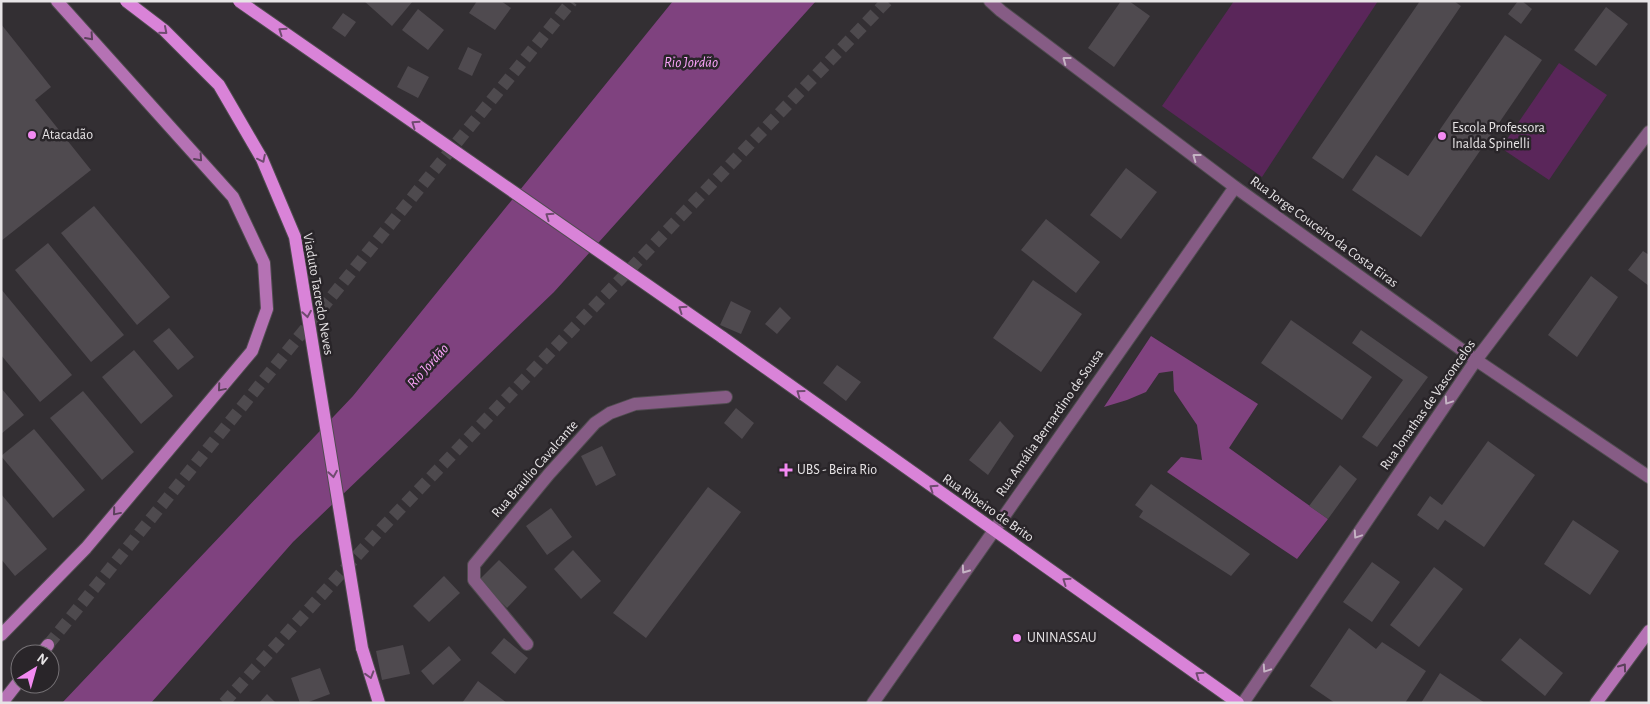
<svg xmlns="http://www.w3.org/2000/svg" width="1650" height="704" font-family="'Alegreya Sans',sans-serif">
<style>
.green{fill:#5a265a}
.forest{fill:#80427f}
.water{fill:#7f427f}
.building{fill:#4f4a4f}
.lines{fill:none;stroke-linecap:round;stroke-linejoin:round}
.secondary-tunnel{stroke:#4e4a4e;stroke-width:12;stroke-dasharray:12 6;stroke-linecap:butt}
.street-casing{stroke:#504c50;stroke-width:14}
.secondary-casing{stroke:#504c50;stroke-width:14}
.primary-casing{stroke:#504c50;stroke-width:14}
.street{stroke:#865c85;stroke-width:12}
.secondary{stroke:#b572b4;stroke-width:12}
.primary{stroke:#d983d8;stroke-width:12}
.primary-bridge-casing{stroke:#504c50;stroke-width:14;stroke-linecap:butt}
.primary-bridge{stroke:#d983d8;stroke-width:12}
.oneway{stroke:#6f4b6f}
.oneway2{stroke:#5a405a}
.oneway3{stroke:#c5b4c4}
.poi-dot{fill:#f38af2;stroke:#292529;stroke-width:2}
.labels{text-anchor:middle;dominant-baseline:central;stroke-width:5;stroke-linejoin:round;paint-order:stroke}
.poi-label{font-size:14px;fill:#e7e4e6;stroke:#292529;text-anchor:start}
.street-label{font-size:14px;fill:#e7e4e6;stroke:#292529}
.water-label{font-size:15px;font-style:italic;fill:#fba4fa;stroke:#292529}
</style>
<rect width="100%" height="100%" fill="#332f33"/>
<path class="green" d="M1234 1H1378L1262 177 1162 106Z
M1559 63 1607 95 1549 180 1501 148Z"/>
<path class="forest" d="M1151 336 1258 404 1229 448 1328 519 1297 559 1167 472 1181 457 1202 460 1197 425 1174 391 1173 371 1159 373 1146 392 1127 400 1104 407Z"/>
<path class="water" d="M673 1H816L554 292 293 542 151 703H62L353 396Z"/>
<path class="building" d="M364 1H413L392 26Z
M477 1H501L511 8 495 30 469 13Z
M1121 1H1129L1150 16 1114 67 1088 48Z
M1420 1H1454L1461 6 1343 179 1312 158Z
M1518 1H1522L1532 9 1521 24 1508 14Z
M1606 7 1628 24 1596 66 1574 50Z
M418 9 444 30 428 50 402 30Z
M343 13 356 22 345 37 332 28Z
M1 24 51 87 35 100 91 170 1 241Z
M1505 35 1542 60 1421 237 1352 190 1376 155 1408 176Z
M468 47 482 54 472 76 458 69Z
M408 66 429 77 418 98 397 87Z
M1126 168 1157 192 1121 239 1090 215Z
M94 206 170 297 137 325 61 233Z
M1046 219 1100 262 1076 293 1021 250Z
M48 243 124 335 91 362 15 270Z
M1643 251 1649 255V286L1628 270Z
M1591 276 1618 297 1577 357 1548 335Z
M1033 280 1082 314 1041 372 993 338Z
M1 289 72 375 40 402 1 355Z
M731 301 751 311 741 334 720 325Z
M780 307 791 318 777 334 765 324Z
M1291 320 1372 377 1342 420 1261 363Z
M169 328 194 357 178 370 153 341Z
M1361 330 1428 377 1377 447 1362 437 1403 380 1352 343Z
M134 350 173 396 141 424 102 377Z
M837 365 861 382 846 401 823 383Z
M1 388 24 415 1 434Z
M83 391 134 452 102 480 50 418Z
M736 408 754 423 742 439 724 423Z
M1000 421 1014 436 988 475 969 460Z
M34 429 85 490 53 518 1 456Z
M1488 441 1535 475 1484 547 1445 520 1438 530 1417 515 1430 496 1442 505Z
M602 446 616 475 596 486 581 456Z
M1340 465 1357 479 1328 519 1309 506Z
M1151 484 1250 554 1231 576 1139 517 1143 511 1135 505Z
M708 487 741 512 646 638 613 613Z
M1 494 47 549 15 576 1 559Z
M551 508 572 537 547 555 526 526Z
M1573 520 1619 551 1590 595 1544 564Z
M573 550 601 581 581 599 554 569Z
M499 560 527 587 507 608 479 580Z
M1372 562 1400 582 1372 622 1343 602Z
M1434 567 1463 589 1419 647 1390 625Z
M444 576 460 593 429 622 413 606Z
M1349 628 1376 649 1382 642 1426 671 1405 703H1335L1310 686Z
M504 638 528 658 515 674 491 653Z
M1520 638 1563 673 1545 696 1501 660Z
M403 645 410 674 382 680 376 651Z
M449 646 461 660 433 685 421 671Z
M320 668 330 694 306 703H300L291 678Z
M1440 673 1485 703H1421Z
M478 681 507 703H462Z
M267 694 276 703H259Z"/>
<g class="lines">
<path class="secondary-tunnel" d="M48 645 572 1
M224 703 382 528 887 1"/>
<defs>
<path id="street" d="M990 1 1001 11 1235 187 1476 360 1649 477
M527 644 474 580V565L549 474 595 423 610 413 635 404 726 397
M873 703 1235 187
M1243 703 1476 360 1649 132"/>
<path id="secondary" d="M1 635 86 548 252 351 267 309 264 263 233 197 57 1
M41 654 48 645
M2 703 20 680
M1596 703 1649 631"/>
<path id="primary" d="M722 337 1238 703
M362 648 379 703"/>
</defs>
<use href="#street" class="street-casing"/>
<use href="#secondary" class="secondary-casing"/>
<use href="#primary" class="primary-casing"/>
<use href="#street" class="street"/>
<use href="#secondary" class="secondary"/>
<use href="#primary" class="primary"/>
<defs>
<path id="primary-bridge" d="M126 1 164 30 219 85 262 159 295 237 362 648
M239 1 722 337"/>
</defs>
<use href="#primary-bridge" class="primary-bridge-casing"/>
<use href="#primary-bridge" class="primary-bridge"/>
</g>
<defs><path id="oneway-chevron" d="M-2-3.5L2.5 0L-2 3.5" fill="none" stroke-width="1.6" stroke-linecap="round" stroke-linejoin="round" transform="scale(1.25)"/></defs>
<g class="oneway">
<use href="#oneway-chevron" transform="translate(164 31) rotate(41)"/>
<use href="#oneway-chevron" transform="translate(282 31) rotate(-145)"/>
<use href="#oneway-chevron" transform="translate(415 124) rotate(-145)"/>
<use href="#oneway-chevron" transform="translate(262 159) rotate(64)"/>
<use href="#oneway-chevron" transform="translate(549 216) rotate(-145)"/>
<use href="#oneway-chevron" transform="translate(682 309) rotate(-145)"/>
<use href="#oneway-chevron" transform="translate(307 314) rotate(81)"/>
<use href="#oneway-chevron" transform="translate(800 393) rotate(-144)"/>
<use href="#oneway-chevron" transform="translate(333 474) rotate(81)"/>
<use href="#oneway-chevron" transform="translate(933 488) rotate(-145)"/>
<use href="#oneway-chevron" transform="translate(1066 581) rotate(-145)"/>
<use href="#oneway-chevron" transform="translate(370 675) rotate(73)"/>
<use href="#oneway-chevron" transform="translate(1199 675) rotate(-145)"/>
</g>
<g class="oneway2">
<use href="#oneway-chevron" transform="translate(90 37) rotate(48)"/>
<use href="#oneway-chevron" transform="translate(199 158) rotate(48)"/>
<use href="#oneway-chevron" transform="translate(221 388) rotate(130)"/>
<use href="#oneway-chevron" transform="translate(116 512) rotate(130)"/>
<use href="#oneway-chevron" transform="translate(1623 667) rotate(-54)"/>
</g>
<g class="oneway3">
<use href="#oneway-chevron" transform="translate(1066 60) rotate(-143)"/>
<use href="#oneway-chevron" transform="translate(1196 157) rotate(-143)"/>
<use href="#oneway-chevron" transform="translate(1448 401) rotate(124)"/>
<use href="#oneway-chevron" transform="translate(1357 535) rotate(124)"/>
<use href="#oneway-chevron" transform="translate(965 570) rotate(125)"/>
<use href="#oneway-chevron" transform="translate(1266 669) rotate(124)"/>
</g>
<g class="poi-dot">
<circle cx="32" cy="135" r="5"/>
<circle cx="1442" cy="136" r="5"/>
<path d="M783.5 462.5h5v5h5v5h-5v5h-5v-5h-5v-5h5z"/>
<circle cx="1017" cy="638" r="5"/>
</g>
<g class="labels">
<g class="poi-label">
<text x="1452" y="128">Escola Professora<tspan x="1452" dy="16">Inalda Spinelli</tspan></text>
<text x="42" y="135">Atacadão</text>
<text x="797" y="470">UBS - Beira Rio</text>
<text x="1027" y="638">UNINASSAU</text>
</g>
<g class="street-label">
<text transform="translate(1324 232) rotate(36)">Rua Jorge Couceiro da Costa Eiras</text>
<text transform="translate(318 294) rotate(80)">Viaduto Tacredo Neves</text>
<text transform="translate(1428 405) rotate(-55)">Rua Jonathas de Vasconcelos</text>
<text transform="translate(1050 423) rotate(-55)">Rua Amália Bernardino de Sousa</text>
<text transform="translate(535 469) rotate(-49)">Rua Braulio Cavalcante</text>
<text transform="translate(988 508) rotate(35)">Rua Ribeiro de Brito</text>
</g>
<g class="water-label">
<text x="691" y="62">Rio Jordão</text>
<text transform="translate(428 366) rotate(-48)">Rio Jordão</text>
</g>
</g>
<rect width="1650" height="704" fill="none" stroke="#e7e4e6" stroke-width="5"/>
<g transform="translate(35 669) rotate(37)"><circle r="24" fill="#292529" stroke="#757175"/>
<path d="M0-4L9 19L0 12L-9 19Z" fill="#f38af2"/>
<text y="-8" font-size="14" font-weight="bold" text-anchor="middle" fill="#e7e4e6">N</text>
</g>
</svg>
